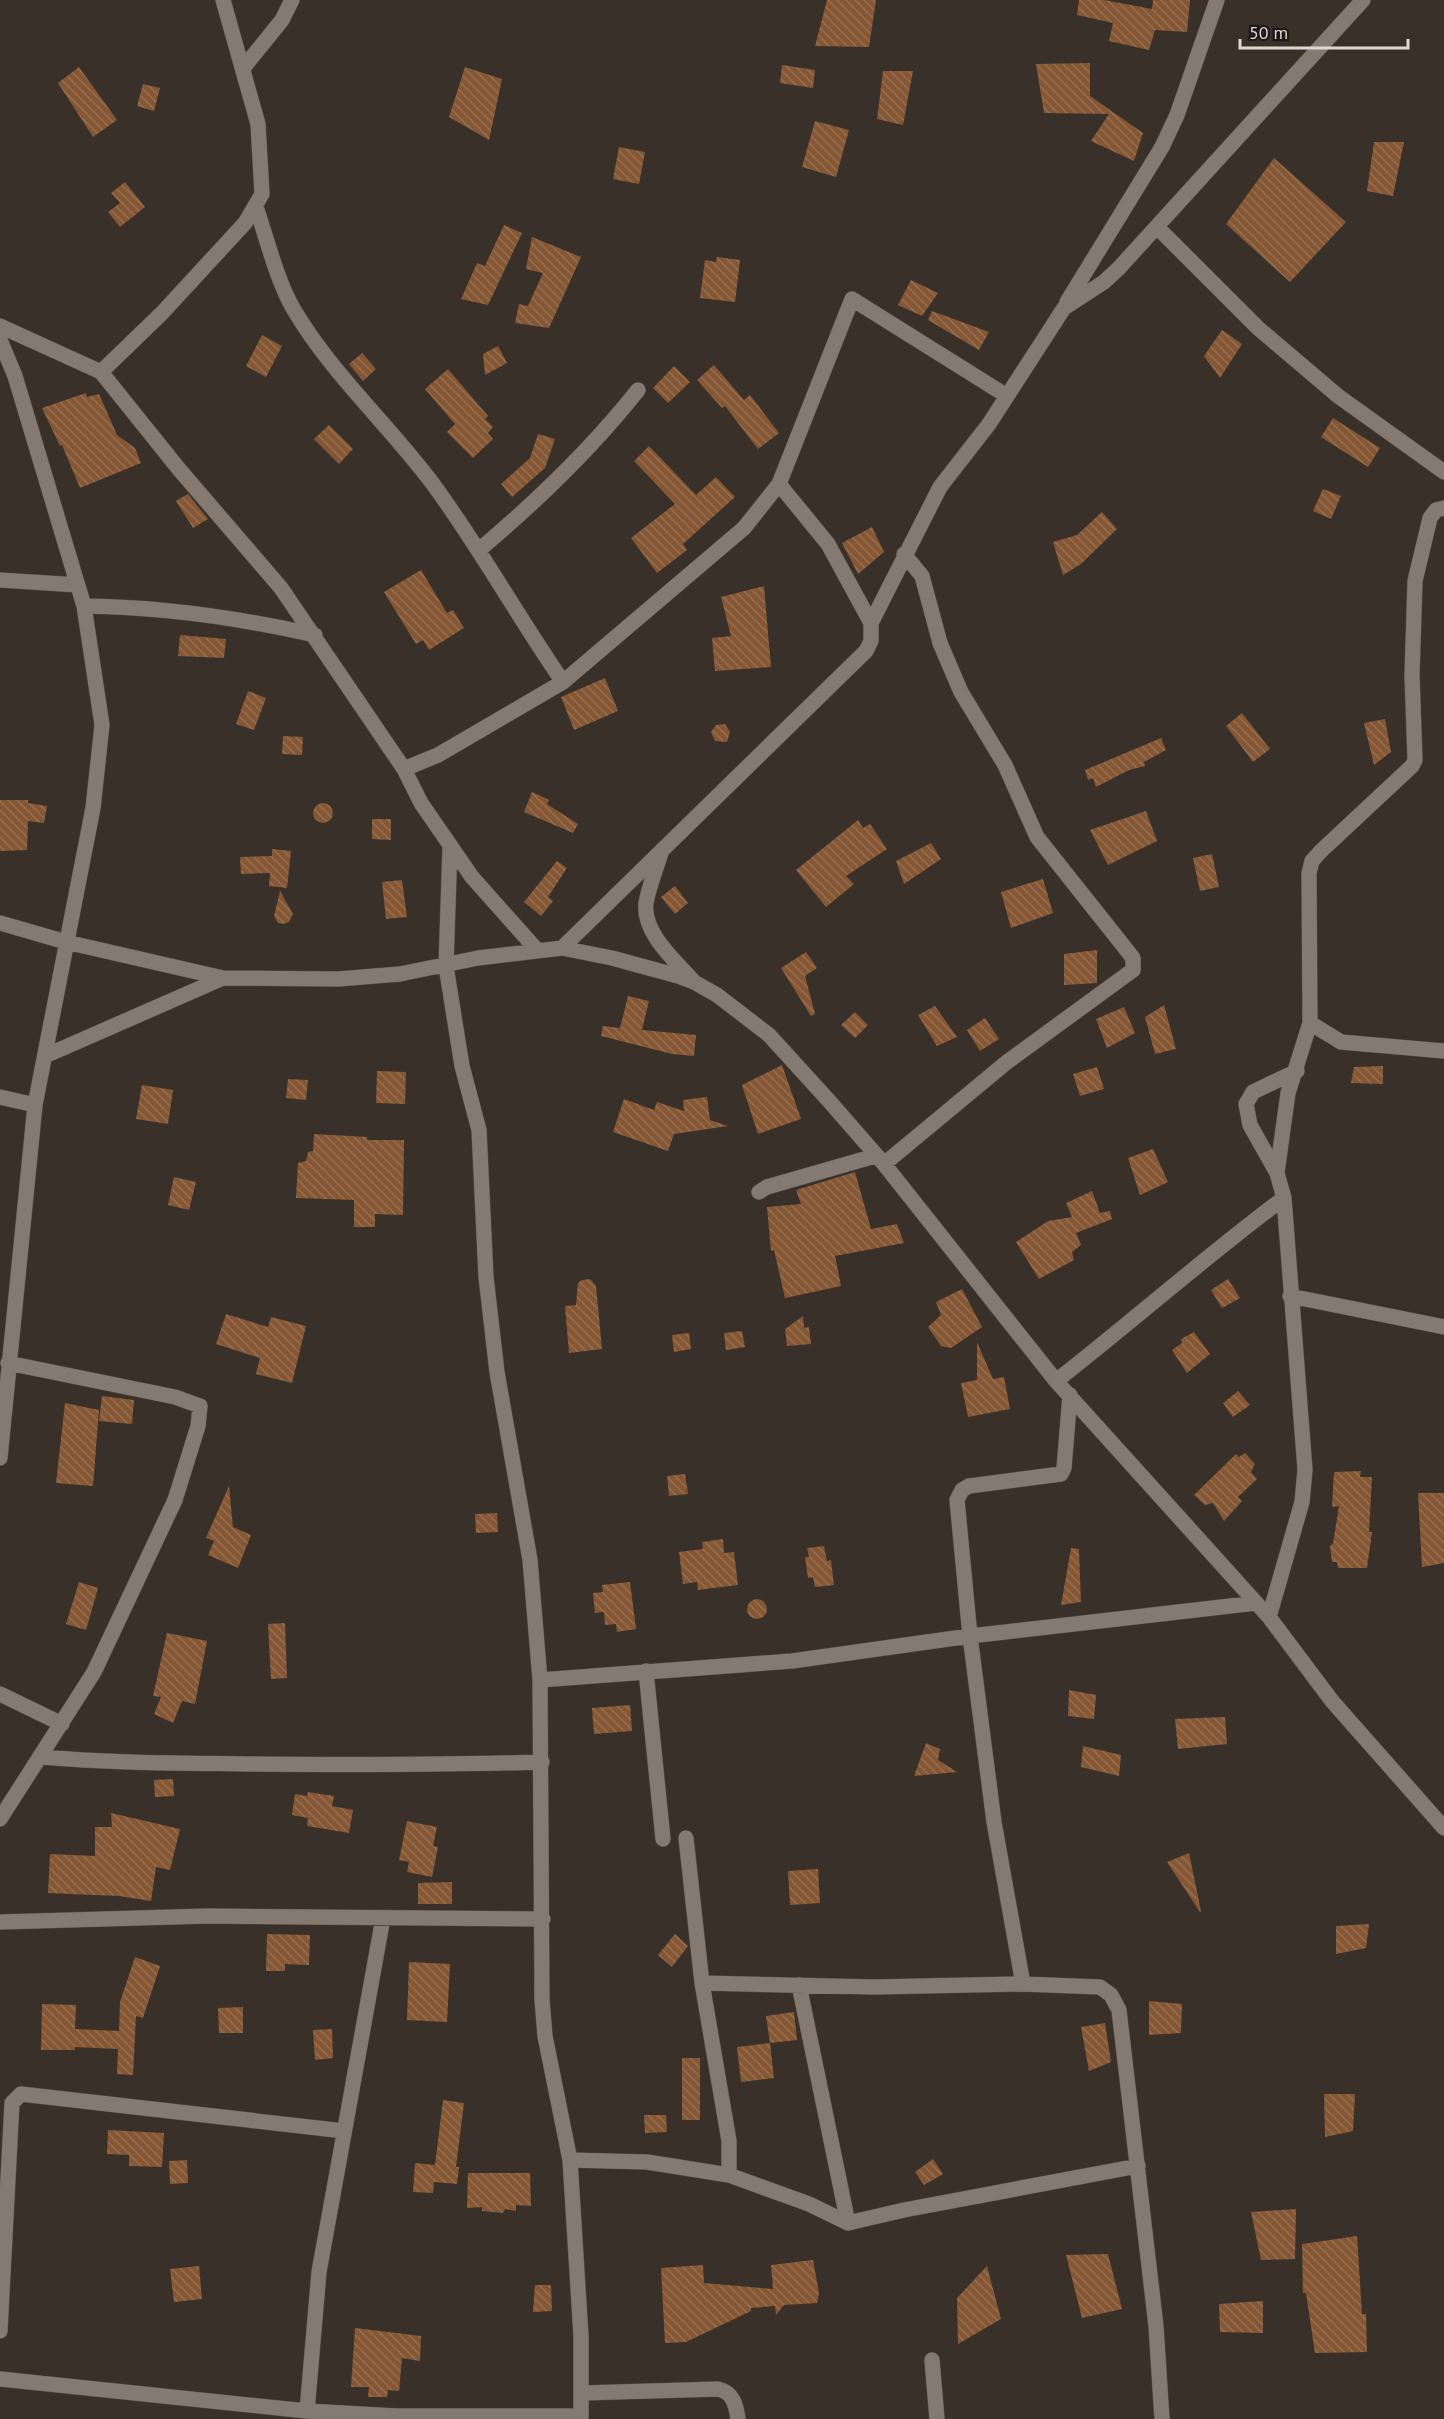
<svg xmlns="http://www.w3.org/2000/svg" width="1444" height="2419" font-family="'PT Sans',sans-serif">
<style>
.building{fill:url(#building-back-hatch)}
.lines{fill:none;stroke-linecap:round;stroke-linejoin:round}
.street-casing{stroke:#564d48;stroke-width:16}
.street{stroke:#857a72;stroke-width:15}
</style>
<defs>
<pattern id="building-back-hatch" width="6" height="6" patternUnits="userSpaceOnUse" patternTransform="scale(1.5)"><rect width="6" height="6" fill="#855734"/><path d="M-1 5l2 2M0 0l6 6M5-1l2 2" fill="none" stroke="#966e50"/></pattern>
</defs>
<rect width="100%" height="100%" fill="#3a302a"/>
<path class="building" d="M827 0H876L869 47 815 46Z
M1079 0H1104L1152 9 1153 0H1190L1187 32 1155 30 1149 50 1109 41 1113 23 1077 15Z
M1090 63V96L1143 133 1134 161 1091 141 1109 114 1044 113 1036 64Z
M782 65 815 70 813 88 780 83Z
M79 67 117 120 93 137 58 83Z
M465 67 502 79 489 140 449 117Z
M883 71H913L903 125 877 119Z
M143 84 160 88 154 111 137 106Z
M815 121 849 130 836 177 802 167Z
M1374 142H1404L1393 196 1367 191Z
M619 147 645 152 639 184 613 179Z
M1274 158 1346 222 1290 282 1226 224Z
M125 182 145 207 120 227 108 212 120 203 111 193Z
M504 225 522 233 488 305 461 299 477 263 485 266Z
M532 237 581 257 549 328 515 323 519 304 528 306 543 273 526 269Z
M717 257 740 260 735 302 700 298 705 260 716 262Z
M911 280 938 293 922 316 898 305Z
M932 311 989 332 979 350 928 320Z
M1222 330 1242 344 1220 378 1204 356Z
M262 335 282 346 266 377 246 366Z
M498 346 507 363 485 375 483 354Z
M362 353 376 369 363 381 349 364Z
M714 365 744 400 750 395 779 433 758 449 725 406 722 408 697 380Z
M674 366 690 382 668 403 653 388Z
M448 369 488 416 485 419 493 427 488 433 493 439 473 458 447 432 455 424 425 389Z
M86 393 87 397 99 394 117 435 135 448 141 463 80 488 62 445 60 446 42 408Z
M1333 418 1380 448 1368 467 1321 437Z
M329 425 353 449 339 464 314 439Z
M538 434 555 439 545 468 512 497 501 484 530 458Z
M649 446 696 495 716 477 735 497 683 544 687 550 657 573 631 538 675 504 634 461Z
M1323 489 1341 496 1331 519 1313 511Z
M188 494 208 519 193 528 176 501Z
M1102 512 1117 529 1081 564 1063 575 1053 542 1077 535Z
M872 527 884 552 858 574 842 543Z
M421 570 447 613 453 610 464 628 429 650 423 640 416 644 384 592Z
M764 586 771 667 715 671 712 638 731 636 721 597Z
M180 635 226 639 224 658 178 656Z
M605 678 618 711 574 730 561 697Z
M248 691 266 698 254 730 236 724Z
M1242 713 1270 749 1253 762 1226 726Z
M1385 719 1391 752 1374 765 1364 723Z
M725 724 730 732 727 742 715 741 711 732 716 725Z
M283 736 303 737 302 755 282 754Z
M1161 738 1166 750 1144 762 1145 766 1129 770 1096 787 1093 778 1088 780 1085 770Z
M532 792 549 800 547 804 578 824 573 833 524 812Z
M0 800H28V803L47 806 44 823 28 821 27 850 0 851Z
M313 813a10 10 0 1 1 20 0a10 10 0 1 1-20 0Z
M1146 811 1157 841 1108 865 1090 830Z
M372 819H391V840L372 839Z
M858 820 863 828 870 824 887 849 846 876 854 884 826 907 796 870Z
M931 843 941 859 904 884 896 861Z
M272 849 291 851 287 888 269 886 270 873 241 874 240 857 272 856Z
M1212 854 1219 887 1200 891 1193 858Z
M557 861 567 868 548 897 553 901 541 916 524 902Z
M1043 879 1053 913 1011 928 1001 892Z
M402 880 407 917 386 919 382 882Z
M675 886 688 903 675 914 661 897Z
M280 891 293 914 289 922 283 924 278 923 274 916Z
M1097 950V983L1064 985V954Z
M806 952 817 968 805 976 815 1014 811 1016 781 968Z
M628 996 649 1001 642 1030 696 1035 694 1056 672 1054 601 1036 603 1026 620 1028Z
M1164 1005 1176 1049 1155 1054 1145 1017Z
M935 1006 957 1037 937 1046 918 1015Z
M1124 1007 1135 1033 1107 1048 1096 1019Z
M855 1012 868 1025 855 1038 841 1025Z
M985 1018 999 1039 980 1051 967 1030Z
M782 1065 801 1119 758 1134 742 1085Z
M1383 1066V1084L1351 1083 1354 1067Z
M1097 1067 1104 1089 1080 1096 1073 1074Z
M377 1071 406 1072 405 1104 376 1103Z
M288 1079 308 1080 306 1100 286 1098Z
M142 1085 173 1090 168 1124 136 1119Z
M707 1097 710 1120 728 1126 674 1134 668 1151 613 1132 624 1099 654 1110 657 1102 684 1111 683 1100Z
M314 1134 367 1137V1140H404L403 1215 375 1214V1227H354V1200L296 1198 298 1163 306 1161 308 1152 313 1151Z
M1153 1149 1168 1182 1140 1195 1128 1158Z
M855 1172 871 1229 897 1224 904 1243 835 1256 841 1286 785 1298 774 1250 771 1251 767 1207 801 1204 796 1190Z
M174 1177 196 1182 189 1210 168 1205Z
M1092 1191 1100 1213 1110 1211 1112 1219 1076 1233 1081 1245 1072 1252 1074 1260 1039 1279 1016 1242 1048 1221 1072 1217 1066 1203Z
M590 1279 596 1286 602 1349 569 1353 565 1306 576 1305 578 1283 582 1280Z
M1228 1279 1240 1298 1222 1308 1211 1290Z
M962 1289 982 1327 951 1348 941 1346 928 1327 941 1315 936 1302Z
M226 1314 268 1327 271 1317 306 1326 292 1383 256 1374 260 1358 216 1344Z
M803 1316 804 1328 809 1327 811 1344 787 1346 785 1329Z
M742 1331 745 1347 726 1350 724 1333Z
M1194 1332 1210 1354 1187 1373 1172 1350 1182 1343 1181 1339Z
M689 1333 691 1349 674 1352 672 1335Z
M977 1342 993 1379 1004 1377 1010 1409 968 1417 961 1383 977 1380Z
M1238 1391 1250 1405 1233 1417 1223 1403Z
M102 1396 134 1400 132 1424 99 1421Z
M65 1403 99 1410 93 1486 56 1483Z
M1245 1453 1255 1464 1251 1472 1257 1479 1238 1497 1242 1501 1224 1521 1213 1503 1205 1505 1194 1495 1236 1454 1239 1457Z
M1361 1471 1360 1477H1372L1369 1532H1372L1367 1568H1338L1337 1562H1332L1330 1546 1333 1543 1339 1506 1332 1507 1334 1472Z
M685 1474 688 1494 669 1496 667 1476Z
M229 1486 233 1527 251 1535 238 1568 208 1555 214 1541 206 1538Z
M1418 1493H1444V1563L1422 1567Z
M497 1513 498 1532 476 1533 475 1514Z
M723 1539 724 1553 734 1552 738 1585 698 1590 697 1582 683 1584 679 1552 703 1549 702 1542Z
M824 1546 827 1561 831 1560 834 1585 815 1587 813 1577 808 1578 805 1557H809L807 1548Z
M1071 1548 1079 1549 1081 1602 1061 1605Z
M79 1582 98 1588 86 1630 66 1624Z
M630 1582 636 1629 617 1632 616 1624 605 1625 604 1612 595 1613 593 1593 603 1592 602 1585Z
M747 1609a10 10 0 1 1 20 0a10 10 0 1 1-20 0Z
M285 1623 287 1678 271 1679 268 1624Z
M167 1633 207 1641 195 1704 182 1701 173 1723 154 1714 161 1697 153 1696Z
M1069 1690 1096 1695 1094 1719 1068 1716Z
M630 1705 632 1731 594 1734 592 1708Z
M1225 1717 1227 1744 1178 1749 1175 1719Z
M926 1743 940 1749 938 1760 957 1772 914 1776Z
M1083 1746 1121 1755 1119 1776 1081 1767Z
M173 1779 174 1796 155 1797 154 1780Z
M308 1792 334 1796 332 1806 353 1810 349 1833 307 1826 308 1818 292 1815 295 1794 307 1796Z
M111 1813 180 1829 170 1870 156 1867 151 1901 119 1896 48 1893 50 1854 95 1856V1827H112Z
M407 1821 437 1827 433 1846 438 1847 432 1877 407 1872 409 1862 399 1860Z
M1189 1853 1201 1911 1200 1912 1167 1862Z
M818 1869 820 1903 790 1905 788 1871Z
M452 1882V1904H418V1883Z
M1369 1924 1366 1948 1336 1954V1926Z
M267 1934 310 1935 309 1965 285 1964V1971H266Z
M675 1934 688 1946 672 1967 658 1955Z
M135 1957 160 1966 143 2018 136 2016 133 2075 117 2074 118 2049 75 2047V2050H41L42 2004 76 2005 75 2029 119 2031 120 2002Z
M409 1962 450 1964 447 2022 407 2020Z
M1149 2001 1182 2004 1181 2033 1149 2035Z
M243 2007V2033H219L218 2008Z
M794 2012 797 2040 770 2043 766 2016Z
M1105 2023 1111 2062 1089 2071 1081 2027Z
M332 2029 333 2058 315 2060 313 2030Z
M770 2043 774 2078 741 2082 737 2047Z
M682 2058H700V2120H682Z
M1324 2094H1355L1353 2131 1325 2137Z
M443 2100 464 2103 456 2167H459L457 2184 434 2182 433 2193 413 2192 415 2163 435 2165Z
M644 2115H666L667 2132 645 2133Z
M108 2130 164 2133 162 2167 129 2166V2155L107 2154Z
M933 2159 943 2174 924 2185 915 2172Z
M187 2160 188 2183 170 2184 169 2161Z
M468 2173H530L531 2206 516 2205V2211L505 2209 503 2213 482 2211V2207L467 2208Z
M1296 2209 1295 2259 1261 2260 1251 2212Z
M1357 2236 1362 2314H1366L1367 2352 1315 2353 1306 2293H1303L1302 2244Z
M1108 2254 1122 2309 1082 2318 1066 2255Z
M813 2260 819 2293 817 2303 784 2305 776 2315 775 2306 751 2308V2311L686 2342 665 2343 661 2268 703 2265 704 2283 773 2289 771 2265Z
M199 2266 202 2299 174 2302 170 2269Z
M987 2266 1001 2319 958 2344 957 2298Z
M535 2285H551L552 2311 533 2312Z
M1263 2301V2333L1220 2332 1219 2304Z
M355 2328 421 2336 420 2361 402 2358 399 2391 388 2390 387 2397H368L369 2387H351Z"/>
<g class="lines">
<defs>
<path id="street" d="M244 67 282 20 292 0
M256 207C267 239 277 281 294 310 332 374 389 425 433 484 480 548 518 617 563 682
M1158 228 1258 328 1338 396 1444 472
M1067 302 1162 147 1177 115 1217 0
M0 326 101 372 178 468 281 588 404 769 421 803 472 877 537 950
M0 340 15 376 84 606 102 725 93 808 35 1105 0 1458
M101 372 162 313 245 223 262 194 258 124 223 0
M779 484 828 544 871 623
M479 550C536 502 592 448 638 390
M0 580 78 585
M84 606C162 607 240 618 315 635
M404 769 438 755 563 682 744 528 779 484 852 299 1007 396
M450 846 446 966 462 1066 479 1130 486 1277 497 1372 530 1560 540 1680 542 2000 545 2036 570 2160 581 2336V2419
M661 853C656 869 649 886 646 903 642 933 676 961 694 982
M0 923 66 942 223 978 338 979 400 974 478 958 562 948 612 958 678 976 694 982 717 995 769 1035 830 1102 884 1164 1056 1381 1269 1617 1332 1701 1444 1828
M562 948 866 651 871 641V623L940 487 989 424 1064 308 1104 282 1119 268 1363 0
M1310 1023 1341 1042 1444 1051
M45 1056 223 978
M0 1097 35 1105
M884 1164 1007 1062 1133 970V958L1037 837 1005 765 961 692 940 643 922 576 904 554
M1277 1173 1288 1093 1310 1023 1309 873 1312 861 1321 851 1412 766 1415 760 1412 675 1415 581 1430 518 1436 510 1444 508
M759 1192 767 1187 875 1156
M1290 1296 1444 1327
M1056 1381C1133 1321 1206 1256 1284 1198
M1269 1617 1302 1502 1305 1470 1284 1198 1277 1173 1250 1125 1246 1104 1253 1092 1297 1071
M646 1671 663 1839
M540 1680 792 1661 970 1636 1256 1603
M0 1694 62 1724
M42 1757C110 1763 178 1763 246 1764 345 1765 443 1765 542 1762
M0 1819 94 1672 175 1500 198 1426 200 1406 175 1397 8 1363
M686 1838 702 1983 729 2141V2175
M0 1922 207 1916 543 1919
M702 1983 874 1987 1023 1984 994 1822 970 1636 957 1500 962 1490 969 1486 1061 1474 1064 1468 1070 1395
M1023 1984 1100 1987 1111 1995 1119 2010 1156 2326 1162 2419
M799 1985 848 2223
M570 2160 647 2162 729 2175 809 2204 848 2223 904 2210 1138 2166
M0 2331 12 2103 21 2094 344 2131
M932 2360 937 2419
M0 2379 307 2411 397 2416H581
M583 2393 718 2389C733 2392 736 2405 738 2419
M307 2411 319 2272 383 1918"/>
</defs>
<use href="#street" class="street-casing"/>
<use href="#street" class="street"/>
</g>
<path d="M1240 39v9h168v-9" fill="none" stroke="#ded7d3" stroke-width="3"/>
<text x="1249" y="39" font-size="18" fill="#ded7d3" stroke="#1e1916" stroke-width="4.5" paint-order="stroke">50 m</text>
</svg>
